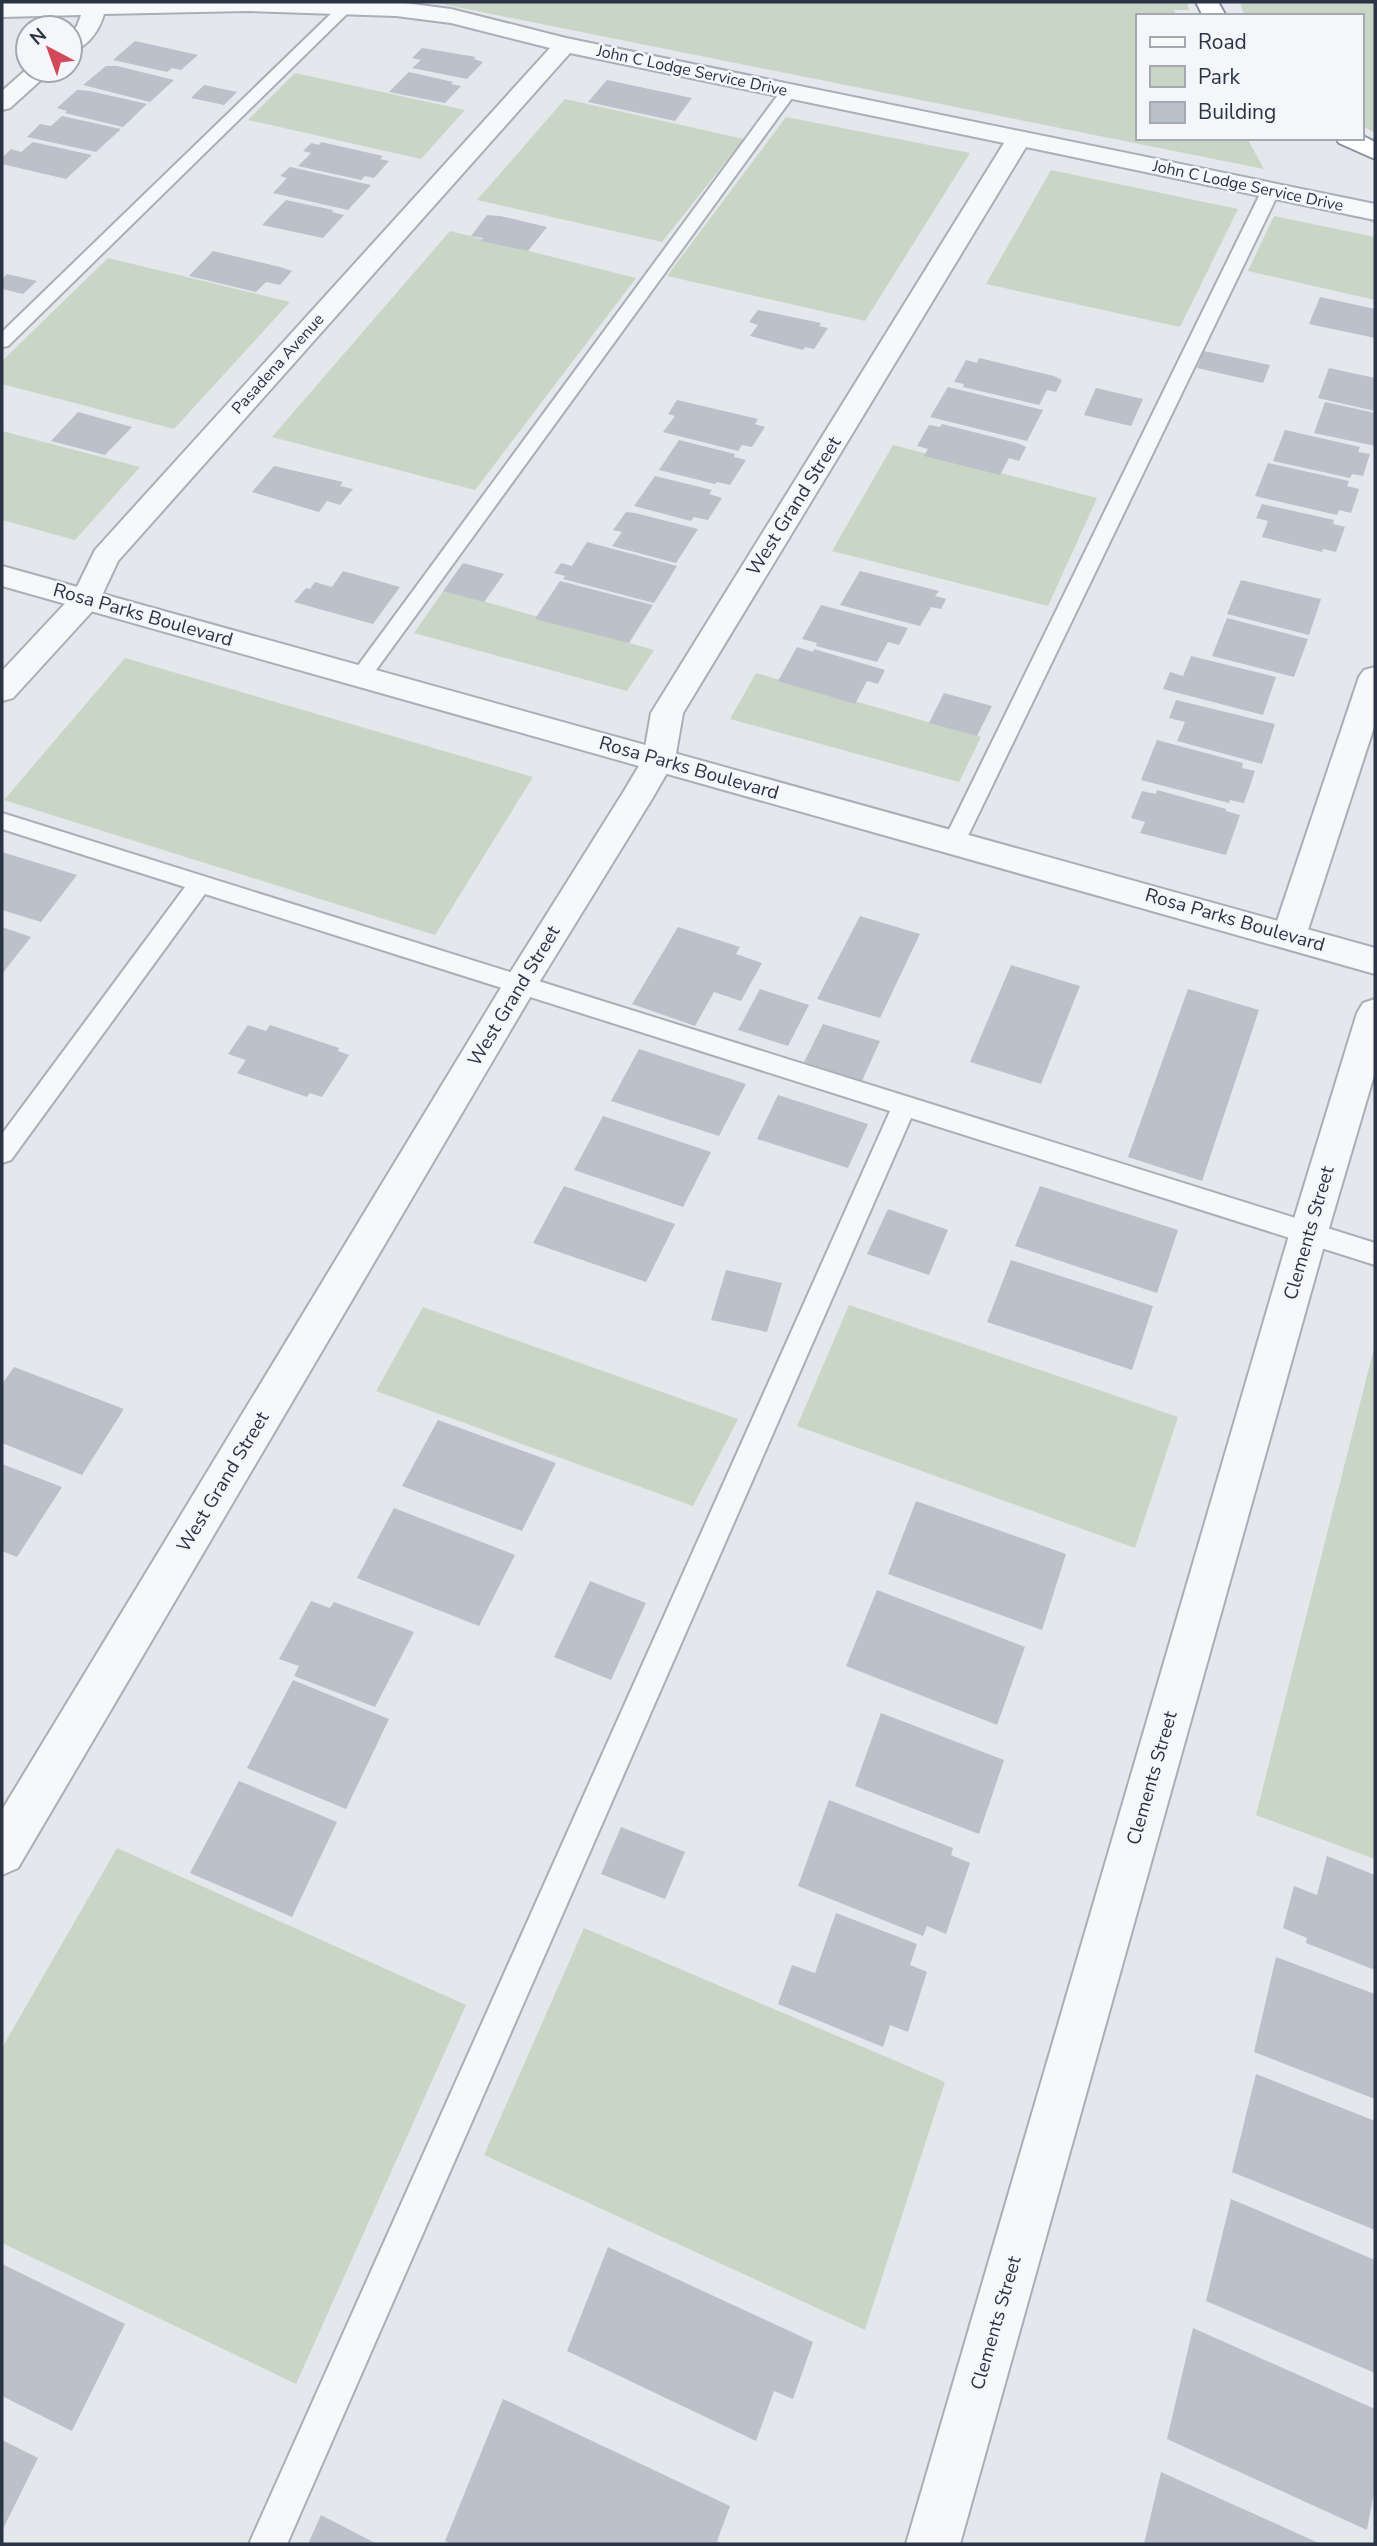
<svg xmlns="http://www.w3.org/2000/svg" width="1377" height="2546" font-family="'Nunito Sans',sans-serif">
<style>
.green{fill:#c9d6c5}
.building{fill:#bbc0ca}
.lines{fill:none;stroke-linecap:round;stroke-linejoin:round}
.service-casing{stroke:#a9aeb7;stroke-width:4}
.minor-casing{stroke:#a9aeb7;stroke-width:4}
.tertiary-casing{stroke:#a9aeb7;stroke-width:4}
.motorway-casing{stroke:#8b94a3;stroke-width:4}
.service{fill:#f7f8fa;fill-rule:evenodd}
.minor{fill:#f7f8fa;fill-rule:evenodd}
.tertiary{fill:#f7f8fa;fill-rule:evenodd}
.motorway{fill:#fff;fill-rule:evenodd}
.labels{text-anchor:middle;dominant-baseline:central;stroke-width:5;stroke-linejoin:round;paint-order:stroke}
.far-street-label{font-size:16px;fill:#2b3445;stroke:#f4f6f9}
.street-label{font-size:19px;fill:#2b3445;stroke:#f4f6f9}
</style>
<rect width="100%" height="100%" fill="#e4e7ec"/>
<path class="green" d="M432 2H1187L1189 10H1174L1177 16H1137V138H1247L1264 169Z
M1240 2H1375V133L1361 125V16H1244Z
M295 73 465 110 421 159 248 120Z
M565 99 744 139 662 242 477 200Z
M786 117 970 153 865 321 667 276Z
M1051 170 1238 209 1180 327 986 284Z
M1274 216 1375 237V300L1248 271Z
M450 231 636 278 475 490 272 437Z
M108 258 290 302 174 429 2 384V361Z
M2 431 140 467 75 540 2 520Z
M893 445 1097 498 1048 606 832 551Z
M444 590 654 650 627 691 414 633Z
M125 658 533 777 435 935 4 800Z
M756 673 981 737 959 782 730 719Z
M849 1305 1178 1417 1135 1548 797 1426Z
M423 1307 738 1419 693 1506 376 1391Z
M1375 1344V1859L1256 1815Z
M117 1848 466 2005 296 2384 2 2243V2048Z
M584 1928 945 2082 865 2330 484 2155Z"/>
<path class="building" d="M135 41 198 55 181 70 172 68 167 72 113 60Z
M422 48 476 57 474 59 483 62 467 79 412 68 421 60 412 58Z
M106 66H117L174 80 150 102 83 85Z
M409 72 453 82 451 84 461 86 445 103 389 92Z
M607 80 692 98 675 121 588 102Z
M204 85 237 92 224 105 191 98Z
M77 90 90 91 147 104 123 127 65 113 67 111 57 108Z
M62 116 121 129 96 152 27 137 40 124 51 126Z
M33 142 92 155 66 179 2 164V158L11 149 21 152Z
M321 142 383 156 380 159 389 161 374 178 365 176 361 180 298 166 311 153 303 151 311 143 319 145Z
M290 167 371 185 348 210 273 193 287 178 280 176Z
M286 200 333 210 332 212 344 215 323 238 262 225Z
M487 215 500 216 547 227 528 251 481 241 483 238 471 236Z
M213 251 280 267 292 271 280 285 266 282 256 292 189 276Z
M7 274 37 281 23 294 2 289V279Z
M1320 297 1375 309V338L1309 324Z
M758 310 821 323 819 326 828 328 814 349 805 347 803 350 750 336 758 325 749 322Z
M1204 351 1270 365 1263 383 1197 368Z
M979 358 1054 376 1062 380 1056 392 1047 390 1039 405 963 387 964 384 954 382 966 360 977 363Z
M1329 368 1375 378V411L1318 398Z
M948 387 1043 410 1027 441 930 417Z
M1096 388 1143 399 1131 426 1084 415Z
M677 400 758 419 755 424 765 427 752 447 742 445 738 451 663 432 675 416 668 414Z
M1325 402 1375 413V446L1314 433Z
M78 412 132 427 105 455 51 441Z
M942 424 1017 443 1026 447 1019 461 1009 458 1000 475 924 456 928 449 917 446 929 425 940 427Z
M1285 430 1360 447 1358 452 1370 454 1363 476 1352 474 1350 478 1273 461Z
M679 440 735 454 734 457 746 460 730 485 717 482 715 484 659 470Z
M1268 463 1349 481 1347 486 1359 489 1351 513 1339 510 1337 515 1255 496Z
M274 466 343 482 340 486 353 489 340 505 327 501 319 512 252 492Z
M655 476 712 490 709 494 722 498 708 520 694 517 691 521 634 506Z
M1262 504 1334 520 1333 524 1345 527 1336 552 1323 549 1322 552 1262 537 1268 521 1256 518Z
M626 512 635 513 698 529 676 563 612 546 622 532 613 530Z
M587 542 677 566 654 603 563 579 565 576 554 573 561 563 572 566Z
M463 563 504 574 484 602 443 591Z
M343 571 400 587 373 624 294 602 306 588 310 589 315 582 332 587Z
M860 571 939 591 935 596 946 599 941 609 931 607 920 626 840 605Z
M1241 580 1321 599 1309 635 1227 614Z
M560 581 653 605 629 643 535 619Z
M821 605 908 628 899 645 888 642 877 662 816 646 817 643 802 639Z
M1227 618 1308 639 1294 677 1212 656Z
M797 647 813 652 814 649 885 670 878 684 867 681 855 704 778 681Z
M1191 656 1276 677 1263 715 1163 689 1170 672 1183 676Z
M944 693 992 706 977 736 929 723Z
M1176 700 1275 724 1262 764 1177 741 1185 722 1169 718Z
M1157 740 1243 763 1242 768 1255 771 1244 803 1230 800 1229 803 1141 780Z
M1157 790 1226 809V811L1240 815 1226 855 1140 833 1145 822 1131 818 1142 791 1156 794Z
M2 852 77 875 41 922 2 910Z
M860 916 920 934 880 1018 817 999Z
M2 927 31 937 2 974Z
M678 927 740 947 736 954 762 963 741 1001 714 992 695 1026 632 1004Z
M1011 965 1080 986 1041 1084 970 1062Z
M760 989 809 1005 788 1046 738 1030Z
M1188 989 1259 1010 1202 1181 1128 1157Z
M823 1024 880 1041 862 1081 804 1062Z
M248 1025 266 1031 270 1025 339 1048 338 1051 349 1055 322 1097 310 1093 307 1097 237 1073 246 1060 228 1054Z
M639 1049 746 1084 719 1136 611 1101Z
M778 1095 868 1124 848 1168 757 1139Z
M603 1116 711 1152 683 1207 574 1170Z
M564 1186 675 1224 646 1282 533 1243Z
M1040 1186 1178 1230 1157 1293 1015 1246Z
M888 1209 948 1230 929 1275 867 1254Z
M1011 1260 1153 1306 1132 1370 987 1322Z
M726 1270 782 1283 767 1332 711 1320Z
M14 1367 124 1409 82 1475 2 1443V1384Z
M438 1420 556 1463 522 1531 402 1486Z
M2 1464 62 1487 17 1557 2 1551Z
M916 1501 1066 1554 1042 1630 888 1574Z
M394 1508 515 1555 479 1626 357 1578Z
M590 1581 646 1603 611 1680 554 1657Z
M877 1590 1025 1647 997 1725 846 1666Z
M311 1601 330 1608 334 1602 414 1632 375 1707 294 1676 299 1666 279 1659Z
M293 1680 389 1719 346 1809 247 1768Z
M881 1713 1004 1760 979 1834 855 1786Z
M239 1781 337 1822 292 1917 190 1873Z
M829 1800 953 1848 951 1855 970 1863 946 1934 927 1926 923 1936 798 1886Z
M621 1827 685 1852 665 1899 601 1874Z
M1327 1856 1375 1875V1970L1306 1943 1307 1938 1283 1928 1294 1886 1317 1895Z
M836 1913 917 1944 910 1965 927 1972 908 2032 890 2025 883 2047 778 2004 792 1965 815 1973Z
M1276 1957 1375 1994V2099L1254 2052Z
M1256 2074 1375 2121V2230L1232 2172Z
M1231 2199 1375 2260V2373L1206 2301Z
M608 2247 813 2342 793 2399 774 2391 756 2441 567 2351Z
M2 2264 125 2324 72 2431 2 2396Z
M1193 2328 1375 2409V2487L1367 2530 1167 2439Z
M503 2399 730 2506 717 2541 723 2544H452L445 2541Z
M2 2440 38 2458 2 2531Z
M1161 2472 1321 2544H1144Z
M321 2515 377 2544H308Z"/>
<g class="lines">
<defs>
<path id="service" d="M342 3 349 2 355 6 8 346 2 347V332Z
M789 86 795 88 797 91 795 94 368 681H354L350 676 354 671 783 88Z
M1271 185 1280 190 965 842 962 848 954 850 946 848 943 842 1262 190Z
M2 813 1375 1243V1265L911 1118 287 2544H249L890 1111 205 894 11 1160 2 1163V1134L185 887 2 829Z"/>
<path id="minor" d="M61 2H396L451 9 566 38 1375 204V220L1026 147 683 713 675 759 652 799 532 994 18 1868 2 1875V1810L508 976 624 791 643 759 651 713 1004 143 570 53 118 561 97 606 13 698 2 701V671L73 595 95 550 550 48 451 23 396 16 247 11 104 14C99 31 88 47 70 52V33L77 26 81 15 2 17V3Z
M28 68 52 70 10 108 2 110V91Z
M1375 667V724L1306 936 1301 945 1289 949 1277 945 1272 936 1359 677 1364 670Z
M1375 999V1072L1327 1235 960 2544H906L1289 1235 1357 1013 1363 1003Z"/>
<path id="tertiary" d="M2 566 1375 948V974L2 586Z"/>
<path id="motorway" d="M1196 2H1218L1226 16H1203Z
M1361 135 1375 142V159L1339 143 1336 138H1361Z"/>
</defs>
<use href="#service" class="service-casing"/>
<use href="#minor" class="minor-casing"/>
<use href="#tertiary" class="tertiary-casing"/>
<use href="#motorway" class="motorway-casing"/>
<use href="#service" class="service"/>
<use href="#minor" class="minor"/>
<use href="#tertiary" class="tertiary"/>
<use href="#motorway" class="motorway"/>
</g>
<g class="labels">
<g class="far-street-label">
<text transform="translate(692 71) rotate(12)">John C Lodge Service Drive</text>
<text transform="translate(1248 186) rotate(12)">John C Lodge Service Drive</text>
<text transform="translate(278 364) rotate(-48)">Pasadena Avenue</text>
</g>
<g class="street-label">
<text transform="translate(794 506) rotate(-58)">West Grand Street</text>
<text transform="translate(143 615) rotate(16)">Rosa Parks Boulevard</text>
<text transform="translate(689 768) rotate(16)">Rosa Parks Boulevard</text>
<text transform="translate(1235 920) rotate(16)">Rosa Parks Boulevard</text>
<text transform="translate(514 996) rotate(-59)">West Grand Street</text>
<text transform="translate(1309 1233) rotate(-74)">Clements Street</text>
<text transform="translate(223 1482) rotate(-59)">West Grand Street</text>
<text transform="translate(1152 1778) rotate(-74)">Clements Street</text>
<text transform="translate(996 2323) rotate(-74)">Clements Street</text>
</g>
</g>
<rect width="1377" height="2546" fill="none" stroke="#2b3445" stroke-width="7"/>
<rect x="1136" y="14" width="228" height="126" fill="#f4f6f9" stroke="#a4a8b1" stroke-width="2"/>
<rect x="1150" y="37" width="35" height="10" fill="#f7f8fa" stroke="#a4a8b1" stroke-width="2"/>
<text x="1198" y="49" font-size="21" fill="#2b3445">Road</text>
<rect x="1150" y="66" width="35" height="21" fill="#c9d6c5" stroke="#a4a8b1" stroke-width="2"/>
<text x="1198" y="84" font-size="21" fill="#2b3445">Park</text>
<rect x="1150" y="102" width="35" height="21" fill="#bbc0ca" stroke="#a4a8b1" stroke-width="2"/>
<text x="1198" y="119" font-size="21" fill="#2b3445">Building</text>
<g transform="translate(49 49) rotate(319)"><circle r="33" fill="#f4f6f9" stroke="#a4a8b1" stroke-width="2"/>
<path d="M0-5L12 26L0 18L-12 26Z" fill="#d1495b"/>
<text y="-10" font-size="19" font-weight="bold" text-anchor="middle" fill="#2b3445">N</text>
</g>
</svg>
